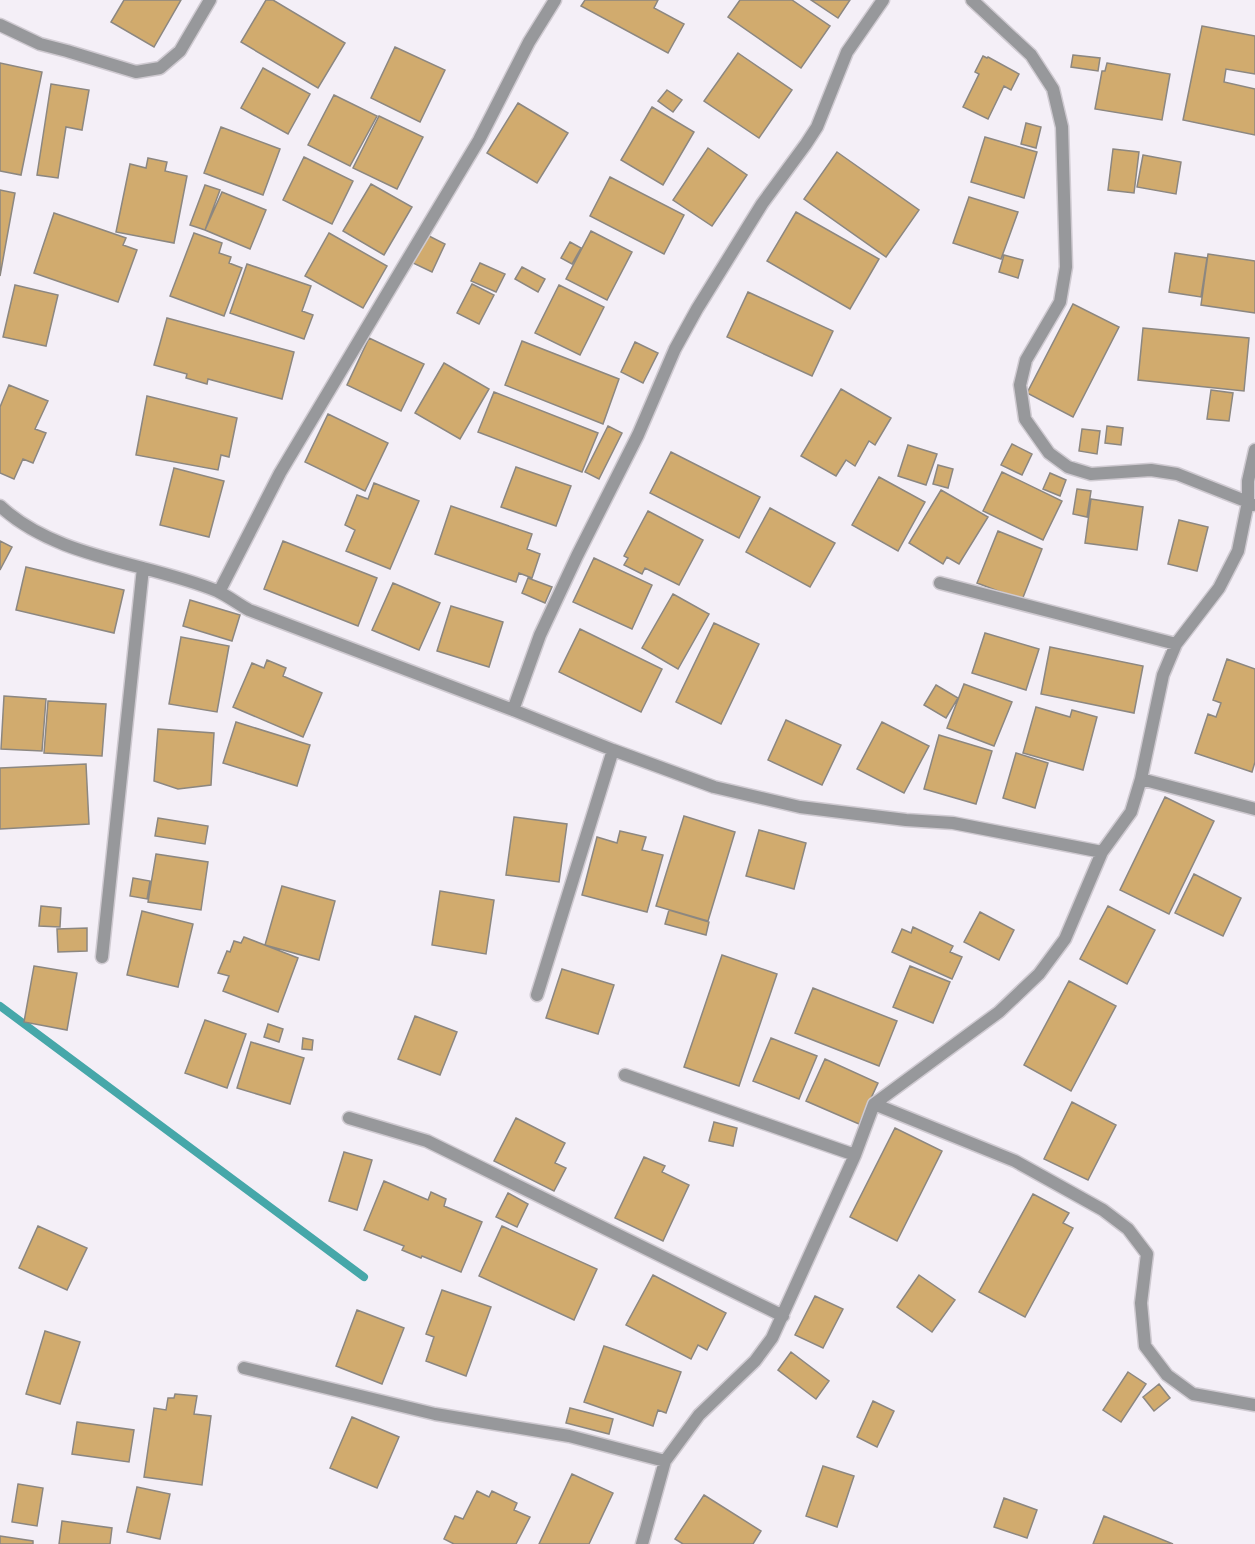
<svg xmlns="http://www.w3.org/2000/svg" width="1255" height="1544" font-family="'IBM Plex Serif',serif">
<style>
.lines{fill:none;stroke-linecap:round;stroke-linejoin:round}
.stream{stroke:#46a7a9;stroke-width:8}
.building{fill:#d1ab6e;stroke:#8c8780;stroke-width:1.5}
.street-casing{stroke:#cfcad1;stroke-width:15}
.street{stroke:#97989b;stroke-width:12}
</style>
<rect width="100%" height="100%" fill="#f4eff7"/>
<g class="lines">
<path class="stream" d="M0 1006 364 1277"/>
</g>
<path class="building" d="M124 0H181L154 47 111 22Z
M266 0H273L345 43 318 88 241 42Z
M585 0H658L654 8 684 24 668 53 581 6Z
M740 0H792L830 26 801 68 728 17Z
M811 0H850L838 18Z
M1202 26 1255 36V74L1226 69 1224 82 1255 89V135L1183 120Z
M395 47 445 70 420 122 371 98Z
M738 53 792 90 759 138 704 101Z
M1073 55 1100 58 1098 71 1071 67Z
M983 56 987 58 988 57 1019 74 1011 90 1004 86 988 119 963 107 979 74 975 72Z
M0 63 42 72 21 175 0 171Z
M1107 63 1170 74 1162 120 1095 109 1102 71H1105Z
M263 68 310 94 288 134 241 108Z
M51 84 89 90 82 130 66 127 58 178 37 175Z
M667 90 682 100 673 112 658 101Z
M334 95 377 116 350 166 308 145Z
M518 103 568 133 537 183 487 153Z
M652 107 694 132 663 185 621 160Z
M379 116 423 137 397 189 353 168Z
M1026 123 1041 127 1036 148 1021 144Z
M221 127 280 149 263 195 204 173Z
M985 137 1037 152 1024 198 971 182Z
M708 148 747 175 712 226 673 200Z
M1113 149 1139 152 1134 193 1108 190Z
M837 152 919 210 886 257 804 199Z
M1143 155 1181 162 1176 194 1137 187Z
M304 157 353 181 332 224 283 200Z
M148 158 167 162 165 171 187 176 174 243 116 232 130 164 146 168Z
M610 177 684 215 664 254 590 216Z
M371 184 412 207 384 255 343 231Z
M205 185 220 190 205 230 190 225Z
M0 190 15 193 0 276Z
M222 192 266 210 250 249 205 230Z
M969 197 1018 212 1001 259 953 243Z
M796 212 879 259 850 309 767 261Z
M54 213 126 238 123 245 137 250 118 302 34 273Z
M591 231 632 252 607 300 566 279Z
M194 233 222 243 219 253 231 257 229 263 242 268 224 316 170 296Z
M329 233 387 266 363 308 305 276Z
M427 235 445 244 432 272 413 263Z
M570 242 581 248 572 264 561 258Z
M1175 253 1207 258 1201 297 1169 292Z
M1208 254 1255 261V313L1201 305Z
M1004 255 1023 260 1018 278 999 272Z
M480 263 505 274 496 292 471 281Z
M247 264 311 286 302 311 313 315 304 339 230 313Z
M522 267 545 279 538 292 515 279Z
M472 284 494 295 479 324 457 313Z
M15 285 58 295 46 346 3 337Z
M559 285 604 307 580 355 535 333Z
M748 292 833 331 812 376 727 337Z
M1073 304 1119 327 1073 417 1027 393Z
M167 318 294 352 282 399 208 379 207 384 186 378 187 374 154 365Z
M1143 328 1249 338 1244 391 1138 380Z
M369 338 424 364 401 411 347 385Z
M522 341 619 379 603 424 505 385Z
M635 342 658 353 643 383 621 372Z
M444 363 489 389 460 439 415 413Z
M9 385 48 401 35 429 46 433 33 463 23 459 14 479 0 473V407Z
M841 389 891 418 875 445 869 441 855 466 846 460 836 476 801 456Z
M1211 390 1233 393 1229 421 1207 419Z
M494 392 598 433 582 472 478 432Z
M147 396 237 418 229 457 221 455 218 470 136 455Z
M328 414 388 443 365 491 305 462Z
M608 426 622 433 599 479 585 472Z
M1107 426 1123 428 1121 445 1105 443Z
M1082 429 1100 431 1097 454 1079 451Z
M1012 444 1032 454 1022 475 1001 465Z
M908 445 937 454 926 485 898 476Z
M671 452 760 497 739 538 650 493Z
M938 465 953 469 948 488 933 484Z
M516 467 571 486 556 526 501 507Z
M174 468 224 481 209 537 160 525Z
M1002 472 1062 501 1043 540 983 511Z
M1050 473 1066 480 1060 496 1043 489Z
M879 477 925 502 898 551 852 525Z
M374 483 419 501 390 569 346 551 355 530 345 525 357 495 368 499Z
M1077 489 1091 491 1087 517 1073 514Z
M941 490 988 517 959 564 947 557 943 564 909 543Z
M1091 499 1143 507 1137 550 1085 543Z
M451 506 532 534 527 549 540 554 532 578 519 573 516 582 435 554Z
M770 508 835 543 810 587 746 552Z
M648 511 703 540 679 585 645 568 642 574 624 565 628 558 624 556Z
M1179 520 1208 527 1197 571 1168 564Z
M998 531 1042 549 1022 600 977 583Z
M0 541 12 547 0 570Z
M283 541 377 578 358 626 264 589Z
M594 558 652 585 632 629 573 602Z
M26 567 124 590 114 633 16 610Z
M528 578 552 587 545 603 522 593Z
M393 583 440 603 419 650 372 630Z
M673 594 709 614 678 669 642 648Z
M190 600 240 615 232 641 183 626Z
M451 606 503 622 489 667 437 651Z
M714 623 759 644 721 724 676 702Z
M580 629 662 669 641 712 559 672Z
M985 633 1039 649 1026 690 972 673Z
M181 637 229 646 217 712 169 704Z
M1050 647 1143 666 1134 713 1041 694Z
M1227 659 1255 669V762L1252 772 1195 753 1208 714 1216 717 1221 703 1213 700Z
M267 660 286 668 283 676 322 693 303 737 233 707 252 663 264 668Z
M964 684 1012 702 994 746 947 728Z
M936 685 958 698 946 718 924 705Z
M4 696 46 699 42 751 1 749Z
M48 701 106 704 102 756 44 753Z
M1036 707 1070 717 1072 710 1097 717 1083 770 1023 753Z
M786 720 841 745 822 785 768 760Z
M236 722 310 745 297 786 223 763Z
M882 722 929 746 904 793 857 769Z
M158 729 214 733 211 785 178 789 154 781Z
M939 735 992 751 976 804 924 789Z
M1016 753 1048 763 1035 808 1003 798Z
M86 764 89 824 0 829V768Z
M1165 797 1214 821 1169 914 1120 890Z
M684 816 735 832 708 921 656 906Z
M514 817 567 824 559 882 506 875Z
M158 818 208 826 205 844 155 836Z
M759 830 806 843 794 889 746 876Z
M620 831 646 837 642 850 663 855 647 912 582 895 597 837 617 843Z
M156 854 208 862 201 910 148 902Z
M1194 874 1241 898 1223 936 1175 913Z
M133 878 150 881 147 899 130 896Z
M282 886 335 901 319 960 265 945Z
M440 891 494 900 486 954 432 945Z
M41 906 61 908 60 927 39 926Z
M1108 906 1155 930 1127 984 1080 959Z
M669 910 709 922 706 935 665 924Z
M142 911 193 924 178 987 127 975Z
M980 912 1014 930 999 960 964 942Z
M913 927 953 946 950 952 962 957 952 979 892 952 902 929 911 933Z
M87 928V951L58 952 57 929Z
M244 937 298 958 278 1012 223 991 229 976 218 973 227 951 230 952 234 941 241 943Z
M722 955 777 974 739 1086 684 1067Z
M34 966 77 973 67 1030 24 1022Z
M910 966 950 982 933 1023 893 1007Z
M562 969 614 985 598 1034 546 1018Z
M1069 981 1116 1006 1071 1091 1024 1065Z
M813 988 897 1021 879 1066 795 1033Z
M415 1016 457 1032 440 1075 398 1059Z
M205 1020 246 1034 227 1088 185 1073Z
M268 1024 283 1029 279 1042 264 1037Z
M303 1038 313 1040 312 1050 302 1049Z
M771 1038 817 1056 799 1099 753 1081Z
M251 1042 304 1058 290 1104 237 1088Z
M825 1059 878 1083 859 1124 806 1101Z
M1072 1102 1116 1125 1088 1180 1044 1159Z
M516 1118 565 1143 555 1163 566 1168 554 1191 494 1161Z
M714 1122 737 1128 733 1146 709 1141Z
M895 1128 942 1151 897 1241 850 1217Z
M344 1152 372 1160 357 1210 329 1201Z
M644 1157 665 1166 662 1172 689 1185 663 1241 615 1218Z
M384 1181 428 1200 431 1192 446 1199 444 1206 482 1222 461 1272 422 1256 421 1258 402 1250 404 1246 364 1230Z
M508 1193 528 1204 517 1227 496 1217Z
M1033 1194 1069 1213 1063 1223 1073 1228 1025 1317 979 1292Z
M38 1226 87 1248 67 1290 19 1268Z
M502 1226 597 1269 574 1320 479 1276Z
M653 1275 726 1313 707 1350 698 1345 691 1359 626 1325Z
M919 1275 955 1300 932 1332 897 1307Z
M442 1290 491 1307 466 1376 426 1361 434 1337 426 1334Z
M815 1296 843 1309 823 1348 795 1335Z
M357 1310 404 1328 382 1384 336 1366Z
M45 1331 80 1342 60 1404 26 1394Z
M604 1346 681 1372 666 1413 658 1410 653 1426 584 1402Z
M791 1352 829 1381 816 1399 778 1370Z
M1128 1372 1146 1384 1121 1422 1103 1410Z
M1159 1384 1170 1398 1154 1411 1143 1397Z
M175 1394 197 1396 194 1414 211 1416 202 1485 144 1477 154 1408 166 1410 168 1398H174Z
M873 1401 894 1411 877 1447 857 1437Z
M570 1408 613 1419 609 1434 566 1423Z
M352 1417 399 1437 377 1488 330 1468Z
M77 1422 134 1430 129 1462 72 1454Z
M823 1466 854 1476 837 1527 806 1516Z
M572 1474 613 1493 589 1544H539Z
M18 1484 43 1488 37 1526 12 1522Z
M137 1487 170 1494 160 1539 127 1532Z
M477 1491 489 1497 492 1491 517 1503 514 1510 530 1517 516 1544H454L444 1539 455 1516 463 1519Z
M704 1495 761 1531 753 1544H683L675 1539Z
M1004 1498 1037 1510 1027 1538 994 1527Z
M1104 1516 1173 1544H1093Z
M62 1521 112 1528 110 1544H59Z
M0 1536 33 1541V1544H0Z"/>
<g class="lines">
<defs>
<path id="street" d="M0 25 40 44 67 51 136 72 160 68 180 51 210 0
M1253 505 1248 502V481L1255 450
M0 506C57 559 147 562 217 591 228 596 238 604 249 610L513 710 613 750 714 787 800 807 906 820 953 823 1102 852
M940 583 1176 644
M219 592 280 473 479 140 529 42 555 0
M513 710 540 635 577 556 638 435 675 349 697 309 762 204 806 144 817 127 847 52 883 0
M1141 779 1255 809
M102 957 143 568
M537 995 613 750
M625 1075 855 1155
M874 1104 1015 1161 1103 1210 1128 1229 1147 1254 1141 1303 1145 1346 1167 1375 1193 1394 1255 1405
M349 1118 427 1141 783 1316
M244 1368 435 1414 569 1436 665 1461
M642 1544 665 1461 699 1415 755 1361 772 1338 855 1155 874 1104 999 1012 1039 974 1065 939 1102 852 1131 812 1141 779 1163 675 1176 644 1219 588 1238 551 1248 502 1177 474 1151 470 1091 474 1068 467 1049 453 1025 419 1020 385 1026 360 1060 302 1066 267 1062 127 1053 89 1031 55 972 0"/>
</defs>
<use href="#street" class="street-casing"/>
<use href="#street" class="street"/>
</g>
</svg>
